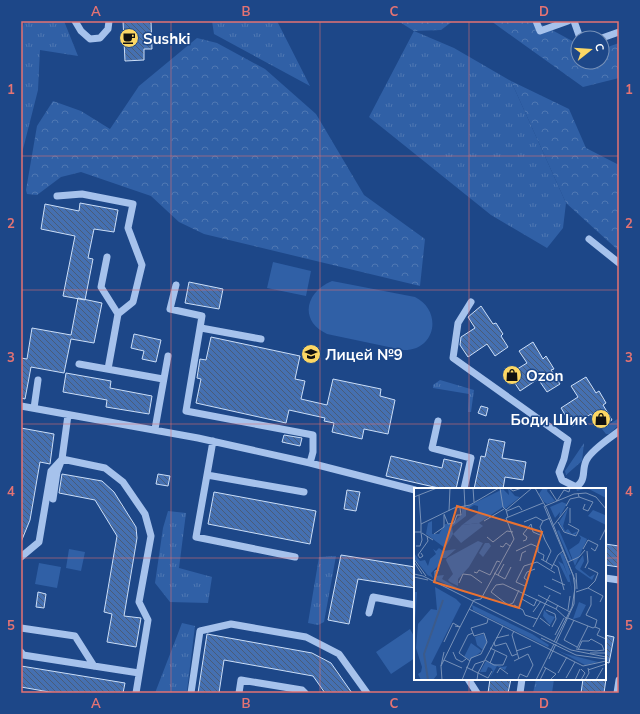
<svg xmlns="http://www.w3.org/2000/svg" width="640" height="714" font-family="Mulish,sans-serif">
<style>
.grass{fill:url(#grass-tufts)}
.forest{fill:url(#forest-crowns)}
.green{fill:#3060a6}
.building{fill:url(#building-back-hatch);stroke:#cbdef8}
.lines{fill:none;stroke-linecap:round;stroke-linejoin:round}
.minor{stroke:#a6c2ec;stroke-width:7}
.grid{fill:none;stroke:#e47373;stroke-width:1;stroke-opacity:0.55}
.labels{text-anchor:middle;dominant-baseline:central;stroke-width:3;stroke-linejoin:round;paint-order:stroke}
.poi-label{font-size:15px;font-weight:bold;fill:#fff;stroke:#1d4788;text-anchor:start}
.inset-river{fill:none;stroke:#3c5b8b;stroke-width:2}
.inset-road{fill:none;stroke:#7791b8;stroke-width:1}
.view{fill:#eb7230;fill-opacity:0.15;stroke:#eb7230;stroke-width:2}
.inset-edge{fill:none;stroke:#fff;stroke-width:2}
.neatline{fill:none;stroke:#e47373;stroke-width:1.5}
.grid-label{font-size:13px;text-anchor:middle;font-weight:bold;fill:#e47373}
</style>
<defs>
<pattern id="grass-tufts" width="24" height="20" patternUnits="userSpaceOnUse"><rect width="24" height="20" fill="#3060a6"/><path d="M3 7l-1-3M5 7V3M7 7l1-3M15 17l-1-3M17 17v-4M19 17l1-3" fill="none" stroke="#4f78b3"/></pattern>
<pattern id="forest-crowns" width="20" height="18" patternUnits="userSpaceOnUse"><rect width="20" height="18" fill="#3060a6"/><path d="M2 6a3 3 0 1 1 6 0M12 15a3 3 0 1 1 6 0" fill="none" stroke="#4f78b3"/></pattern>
<pattern id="building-back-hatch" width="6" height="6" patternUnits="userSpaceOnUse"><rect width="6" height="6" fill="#4570b1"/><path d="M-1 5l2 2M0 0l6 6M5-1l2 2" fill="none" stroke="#495c79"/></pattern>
</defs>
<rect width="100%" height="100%" fill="#1d4788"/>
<path class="grass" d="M24 21H64L78 56 40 50 38 90 21 157V38Z
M212 21H277L310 86 214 34Z
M414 31 454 48 511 81 566 203 563 228 547 248 491 215 369 117Z
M440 380 474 390 471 412H468L469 394 433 388V385Z
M619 418V425L609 434H606L602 429Z
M584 443 582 461 566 475 565 471Z
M168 511 186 513 179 568 212 577 208 603 170 602 155 583 163 528Z
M336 556 324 622 318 625 308 623 319 557Z
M182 623 195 626 187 691 185 693H155Z
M536 679H554L552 693H533Z"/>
<path class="forest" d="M398 21H453L441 30 414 31Z
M491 21H535L578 44V62H602V49L619 43V78L583 87Z
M197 38 217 43 265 69 316 114 364 195 425 239 420 286 204 234 179 222 151 196 81 172 61 177 37 195 27 194 26 190 37 126 53 101 81 111 110 129 139 86Z
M511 81 569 109 586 148 619 165V251L566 203Z"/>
<path class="green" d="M273 262 311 271 306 296 267 288Z
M332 281 415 297C443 311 436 351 403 350L327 334C299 321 305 292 332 281Z
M69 549 85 552 81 571 66 568Z
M39 563 61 567 57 588 35 584Z
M410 629 415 638V658L391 674 376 652Z"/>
<path class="building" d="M123 21H151L152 49H144V60L125 61Z
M80 203 118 210 114 232 94 229 88 258 93 259 85 300 63 296 75 236 41 229 45 204 79 211Z
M189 282 223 289 219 309 185 303Z
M78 298 102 303 94 343 71 339 64 373 31 367 25 399 21 398V358L27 359 32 328 71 335Z
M481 306 493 324 496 323 503 334 501 336 508 347 495 356 487 344 468 357 460 345 461 337 475 328 468 317Z
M134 334 161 340 156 362 142 359 144 351 131 348Z
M211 337 300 356 295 379 305 381 301 399 327 405 333 379 381 389 380 396 395 400 388 434 364 429 362 439 332 432 334 423 324 421 325 418 289 410 286 423 196 403 201 379 197 378 200 359 206 360Z
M533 342 543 359 546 356 554 369 551 370 560 384 547 392 538 379 520 391 509 374 527 363 519 351Z
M66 373 111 381 110 388 152 396 149 414 106 407 107 400 63 392Z
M586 377 596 393 599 391 606 403 603 405 612 420 599 428 591 414 572 426 561 408 578 397 571 386Z
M481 406 488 408 486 416 478 413Z
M21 428 54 434 50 464 40 462 30 520 21 542Z
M284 435 302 438 300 446 282 442Z
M489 439 505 442 502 458 526 462 523 480 505 477 503 489H474L481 456 485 457Z
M391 456 442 468 444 459 462 463 456 489H443L386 476Z
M62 474 102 481 114 492 136 527 137 538 124 616 141 618 136 647 107 642 112 614 104 612 117 536 95 500 59 493Z
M158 474 170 476 168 486 156 484Z
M347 490 360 492 356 511 344 509Z
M214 492 316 511 310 544 208 524Z
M605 544 619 546V567L605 565Z
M341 555 415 567V588L358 579 349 624 328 620Z
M38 592 46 594 44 608 36 607Z
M207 634 312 653 331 663 352 693H325L313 676 224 660 219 693H198Z
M605 635 614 637 609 663 605 662Z
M21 666 125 683 123 693H55L21 687Z
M490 679H511L508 693H488Z
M583 679H606L604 693H581Z"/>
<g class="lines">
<path class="minor" d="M75 21 81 31 90 39 100 38 108 29 109 21
M536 21 540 31 568 21
M574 21 580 38
M602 38 619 32
M57 196 82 194 133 204 128 228 142 265 133 302 118 314 108 369
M589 239 619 263
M107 257 101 287 118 314
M176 285 170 309 202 316 186 411 313 435V452L310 463
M471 302 458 323 453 358 568 440 564 459 559 472 562 480 576 487
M201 328 261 339
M79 364 163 379
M21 406 198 438 310 463 415 490
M34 408 38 380
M438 421 432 448 471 458 464 489
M155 429 168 356
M213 441 196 537 295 557
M62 459 105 468 123 482 145 514 151 536 139 602 148 620 136 693
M207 475 304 492
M573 489C589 480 580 471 587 459 594 448 609 439 619 431
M53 499 57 472 62 459 68 415
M21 557 39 542 51 471 62 459
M605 578 619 580
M369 613 373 597 415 605
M21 628 75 636 94 666
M21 652 23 655 139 673
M468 679 477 693
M191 693 200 631 231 624 306 637 339 654 367 693
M239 693 241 680 302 690 305 693
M520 693 522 679
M617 693 619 680"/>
</g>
<path class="grid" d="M171 21V693M320 21V693M469 21V489M21 156H619M21 290H619M21 424H619M21 558H415M605 558H619M469 679V693"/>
<defs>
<symbol id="cafe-disc" viewBox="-11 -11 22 22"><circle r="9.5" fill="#fcd764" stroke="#1d4788"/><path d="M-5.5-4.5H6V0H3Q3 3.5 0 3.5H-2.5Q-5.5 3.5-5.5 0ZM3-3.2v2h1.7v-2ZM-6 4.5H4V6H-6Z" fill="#111"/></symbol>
<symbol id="school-disc" viewBox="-11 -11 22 22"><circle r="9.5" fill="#fcd764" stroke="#1d4788"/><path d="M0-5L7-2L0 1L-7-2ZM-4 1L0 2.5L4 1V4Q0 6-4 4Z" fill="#111"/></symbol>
<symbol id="shop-disc" viewBox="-11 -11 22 22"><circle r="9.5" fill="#fcd764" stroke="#1d4788"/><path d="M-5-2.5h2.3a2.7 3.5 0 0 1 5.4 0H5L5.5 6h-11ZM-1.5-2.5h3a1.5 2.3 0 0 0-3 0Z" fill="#111"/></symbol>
</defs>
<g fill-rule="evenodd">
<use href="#cafe-disc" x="118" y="27" width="22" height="22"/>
<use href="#school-disc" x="300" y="343" width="22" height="22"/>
<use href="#shop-disc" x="501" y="364" width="22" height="22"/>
<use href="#shop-disc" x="590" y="408" width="22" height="22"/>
</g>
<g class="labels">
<g class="poi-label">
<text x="143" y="38">Sushki</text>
<text x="325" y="354">Лицей №9</text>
<text x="526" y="375">Ozon</text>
<text x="587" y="419" text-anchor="end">Боди Шик</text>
</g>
</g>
<g transform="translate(414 488)">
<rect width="192" height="192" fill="#1d4788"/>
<path d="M94 0 101 8 106 9 91 21 95 7ZM129 0H134L133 3 141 13 133 16 130 14 125 6ZM162 0H192V10L173 0 163 3ZM65 35 69 38 47 55 39 46 48 37ZM145 42 158 72 156 73 143 43ZM25 60 29 63 42 61 32 70H27V75L17 85 19 90 14 87 16 90 0 70V65L6 73 11 72 14 78 16 71 22 66 19 61 22 63ZM149 65 157 86 155 87 159 107 156 94H154L144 73 149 76 154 88 146 66ZM30 87 28 91 52 105 20 91 21 88ZM70 146 73 154 69 162 63 157 61 149ZM57 155 68 163 56 172 50 169ZM143 162 152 166 184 174 171 177ZM72 173 88 179 93 178 91 182 83 178 76 190 79 183 77 180 74 179 72 184H66Z" fill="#3060a6"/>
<path d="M89 1 95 7 96 15 91 21 89 19 65 35 48 37 64 25V18L60 17 52 22V28L38 39 39 46 31 60 12 46 14 35 18 33V46H25L31 36H38L48 26V21ZM148 14 153 16 145 30 146 24 141 30 136 19ZM154 20 149 38 151 43 154 41 158 46 164 43 160 48 150 43 145 34ZM64 53 69 55 55 79 44 91V98L36 94 34 92 39 86 32 72 33 70ZM169 67 170 73 166 81 176 89 181 86 178 92 162 81 161 79ZM165 114 172 117 166 129 159 131ZM130 122 135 127 141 129 136 137 129 128Z" fill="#3060a6"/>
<path d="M179 22 191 27 192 37 174 28ZM165 47 173 51 161 78 155 62 165 55 167 50ZM71 55H75L77 58 69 69 65 65ZM21 99 42 111 47 116 17 176 22 178 23 187 19 192H7L4 186 7 184 8 179 2 160 4 136 17 121 23 122ZM0 104H3L0 147ZM58 117 118 146 135 157 134 159 59 122Z" fill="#3060a6"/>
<path class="inset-river" d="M14 192 10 166 29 112"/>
<path class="inset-road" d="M50 0 51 19M59 0 60 14M86 0 89 19 92 22M95 0 99 3 108 0M121 0 133 21 161 92 160 116 142 155M136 2 143 13 150 2 155 4 156 0M164 5 165 9 179 14 174 23 169 21 171 16M5 7 7 36M0 9 23 0M130 18 159 87 161 100 158 119 140 154M131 18 160 6 172 5 182 9 192 21M152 18 156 11 165 9M35 23 36 0M93 23 105 18 108 22M30 26 34 36 40 35 43 27H47L46 20M94 29 92 22 118 0M70 33 90 21M110 34 122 29 129 33M144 34 150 44 162 48 165 42 154 36M156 35V20M117 36 119 44 126 47M139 38 154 19M0 44H7V36L40 20 56 17 85 0M8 45 19 52M20 46 30 39V27M73 49 79 54 93 43 99 44M131 52 126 39 129 33 136 30M131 52 137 63 132 74M186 52 192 40M109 53 112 52 113 49 109 46 117 36M2 58H6L8 52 7 44M86 58 89 59 92 55 96 58M169 61 174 52 184 57 181 63 177 60M102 63 117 56 124 59V64L130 67 129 72M7 65 9 68 6 70 4 67 14 53 13 48M0 71 12 88M127 71 139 78M106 73 108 65 112 63M0 74 8 86M154 74 165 69 171 62M139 76 144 79 150 102M171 80 174 74 173 63M137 81 144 67 149 63M60 84 63 85 65 82 76 87 83 73 86 74M80 85 91 91 97 79M162 85 163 101M0 86 9 88 157 162 192 169M84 87 90 76M0 89 14 92M138 91 151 97M114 93 110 90 113 84 121 81M21 94V83L25 82M45 95 49 86 57 87 68 95M113 95 111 98 102 94 110 78 123 74 141 85M130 98 147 106M174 100 189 108 186 114M77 104 82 97 89 96 142 121M77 104 94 117 99 115 105 102M162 104 174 100 181 93 184 85 174 80M124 107 156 124M108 111 120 118 123 111M100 117 109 122 111 127 123 131M144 117 142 121 153 131M55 121 169 178 192 173M132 122 141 126 142 131 138 139M154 122 156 108M119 124 127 113M126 130 136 138M154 130 179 140 181 139 183 132 172 127 177 117V108M160 132 150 152 163 159M119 139 136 107M181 139 186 141 183 147 192 151M100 143 98 147 105 171M141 147 150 130M82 150 95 147M127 150 162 167 192 171M30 154 39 135 46 139 41 138M80 154 81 158 92 155 98 168 103 166M163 160 174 138M162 161 182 163 190 162 188 157 177 151 175 153H168L164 162M102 163 117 158M39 164 42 171 48 174 52 171M176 165H192M135 171 142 156M30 172 48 180M71 172 80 177H89L93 168 76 160M56 173 45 165 54 147 59 145M100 173 114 166 119 177 113 189 106 186 104 191M76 175 81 163M27 178 30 164M52 179 64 185 89 138M130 179 142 186 136 192M167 181 171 185 167 192M58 182 61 176 70 173M174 182 192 176M83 185 86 180 94 186M144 185 153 169M152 190 161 174M28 192 27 178 45 141 60 112 67 111 100 51 92 30 129 15M48 192 57 170 67 166 73 154 70 145 60 148 57 140 73 135 74 131M63 192 64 185 74 190 78 183M122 192 140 156M126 192 132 180M161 192 166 181M171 192 175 185 174 180M182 192 189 180"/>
<path class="view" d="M43 18 128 44 105 120 20 94Z"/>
<rect width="192" height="192" class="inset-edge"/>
</g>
<rect width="640" height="714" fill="none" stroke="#1d4788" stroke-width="44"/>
<g transform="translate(590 50) rotate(73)"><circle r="19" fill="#1d4788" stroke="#7791b8"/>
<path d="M0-3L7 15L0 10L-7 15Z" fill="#fcd764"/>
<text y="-6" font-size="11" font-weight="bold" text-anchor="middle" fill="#ffffff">С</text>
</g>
<rect x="22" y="22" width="596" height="670" class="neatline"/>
<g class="grid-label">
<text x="96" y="16">A</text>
<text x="246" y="16">B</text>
<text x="394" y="16">C</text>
<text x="544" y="16">D</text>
<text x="11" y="94">1</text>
<text x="629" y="94">1</text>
<text x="11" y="228">2</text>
<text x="629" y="228">2</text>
<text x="11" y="362">3</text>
<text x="629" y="362">3</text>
<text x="11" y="496">4</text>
<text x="629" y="496">4</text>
<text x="11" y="630">5</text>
<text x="629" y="630">5</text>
<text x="96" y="708">A</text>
<text x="246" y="708">B</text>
<text x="394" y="708">C</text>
<text x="544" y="708">D</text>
</g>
</svg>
